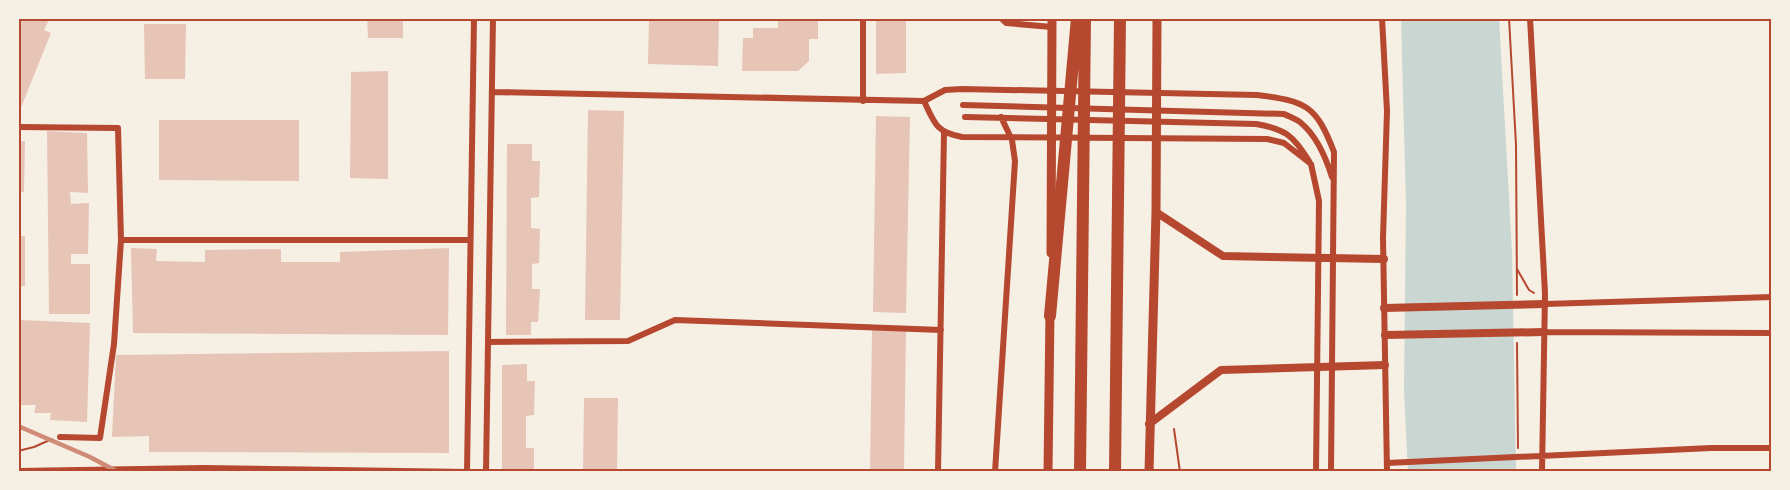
<svg xmlns="http://www.w3.org/2000/svg" width="1790" height="490" font-family="'Source Sans 3',sans-serif">
<style>
.water{fill:#c9d6d2}
.building{fill:#e6c5b7}
.lines{fill:none;stroke-linecap:round;stroke-linejoin:round}
.path{stroke:#b5482f;stroke-width:2}
.minor{stroke:#b5482f;stroke-width:6}
.tertiary{stroke:#b5482f;stroke-width:8}
.secondary{stroke:#b5482f;stroke-width:9}
.motorway{stroke:#b5482f;stroke-width:12}
.rail{stroke:#cf8b77;stroke-width:4.5}
.neatline{fill:none;stroke:#b5482f;stroke-width:2}
</style>
<rect width="100%" height="100%" fill="#f6efe4"/>
<path class="water" d="M1401 18H1499L1512 251 1516 472H1408L1404 391 1406 204Z"/>
<path class="building" d="M19 18H50L44 30 51 33 18 115Z
M367 18H403V38H368Z
M649 18H719L718 66 648 64Z
M778 18H818V39H809V61L798 71H742L743 38H753V28H778Z
M876 18H906V73L876 74Z
M144 24H186L185 79H145Z
M388 71V179L350 178 351 72Z
M588 110 624 111 620 320H585Z
M876 116 910 117 906 313 873 312Z
M159 120H299V181L159 180Z
M47 131 87 133 88 193 70 192 71 204 89 203 88 254H71V264H90V314H49Z
M18 141H25L24 192H18Z
M507 144H532V161H540L539 197 531 198V228L540 229 539 263 532 264V289H540L538 322H531V335H506Z
M18 236H25V286H18Z
M131 248 157 249 156 261 205 262V250L281 249V262H340V252L449 248 448 335 133 333Z
M20 320 90 323 87 422 50 420 51 413H34L36 405H19Z
M872 330H906L904 472H870Z
M449 351V453L149 452V436L112 437 116 355Z
M527 364V381H535L534 415 526 416V448H534V472H502V365Z
M584 398H618L617 472H583Z"/>
<g class="lines">
<path class="path" d="M1509 18 1516 145 1517 295
M1517 269 1529 290 1534 293
M1517 343 1518 448
M1174 429 1180 472
M18 451 34 447 52 439"/>
<path class="minor" d="M1001 18 1006 23 1052 27
M1382 18 1387 111 1383 238 1387 472
M1530 18 1545 293 1542 472
M492 92 924 101C935 124 936 132 962 137L1267 139 1284 143 1311 164 1319 201 1316 472
M863 101V18
M924 101 945 90 962 89 1257 95C1306 101 1316 105 1334 152L1331 472
M963 105 1284 114C1290 117 1297 119 1301 123 1317 136 1326 158 1332 177
M965 117 1256 124C1285 129 1293 135 1309 161
M18 127 118 128 121 240 114 344 100 438 60 437
M121 240H470
M1545 304 1772 297
M1544 332 1772 333
M488 342 628 341 675 320 941 330
M1387 463 1711 448H1772
M18 471 203 468 467 472
M467 472 474 18
M486 472 493 18
M938 472 944 133
M995 472 1015 161 1012 140 1001 117"/>
<path class="tertiary" d="M1156 212 1223 256 1384 259
M1384 308 1545 304
M1385 335 1544 332
M1149 424 1221 370 1385 365"/>
<path class="secondary" d="M1051 253 1052 18
M1048 472 1050 311
M1149 472 1156 212 1157 18"/>
<path class="motorway" d="M1050 316 1077 18
M1080 472 1085 18
M1115 472 1120 18"/>
<path class="rail" d="M18 426 90 457 118 472"/>
</g>
<rect width="1790" height="490" fill="none" stroke="#f6efe4" stroke-width="39"/>
<rect x="20" y="20" width="1750" height="450" class="neatline"/>
</svg>
